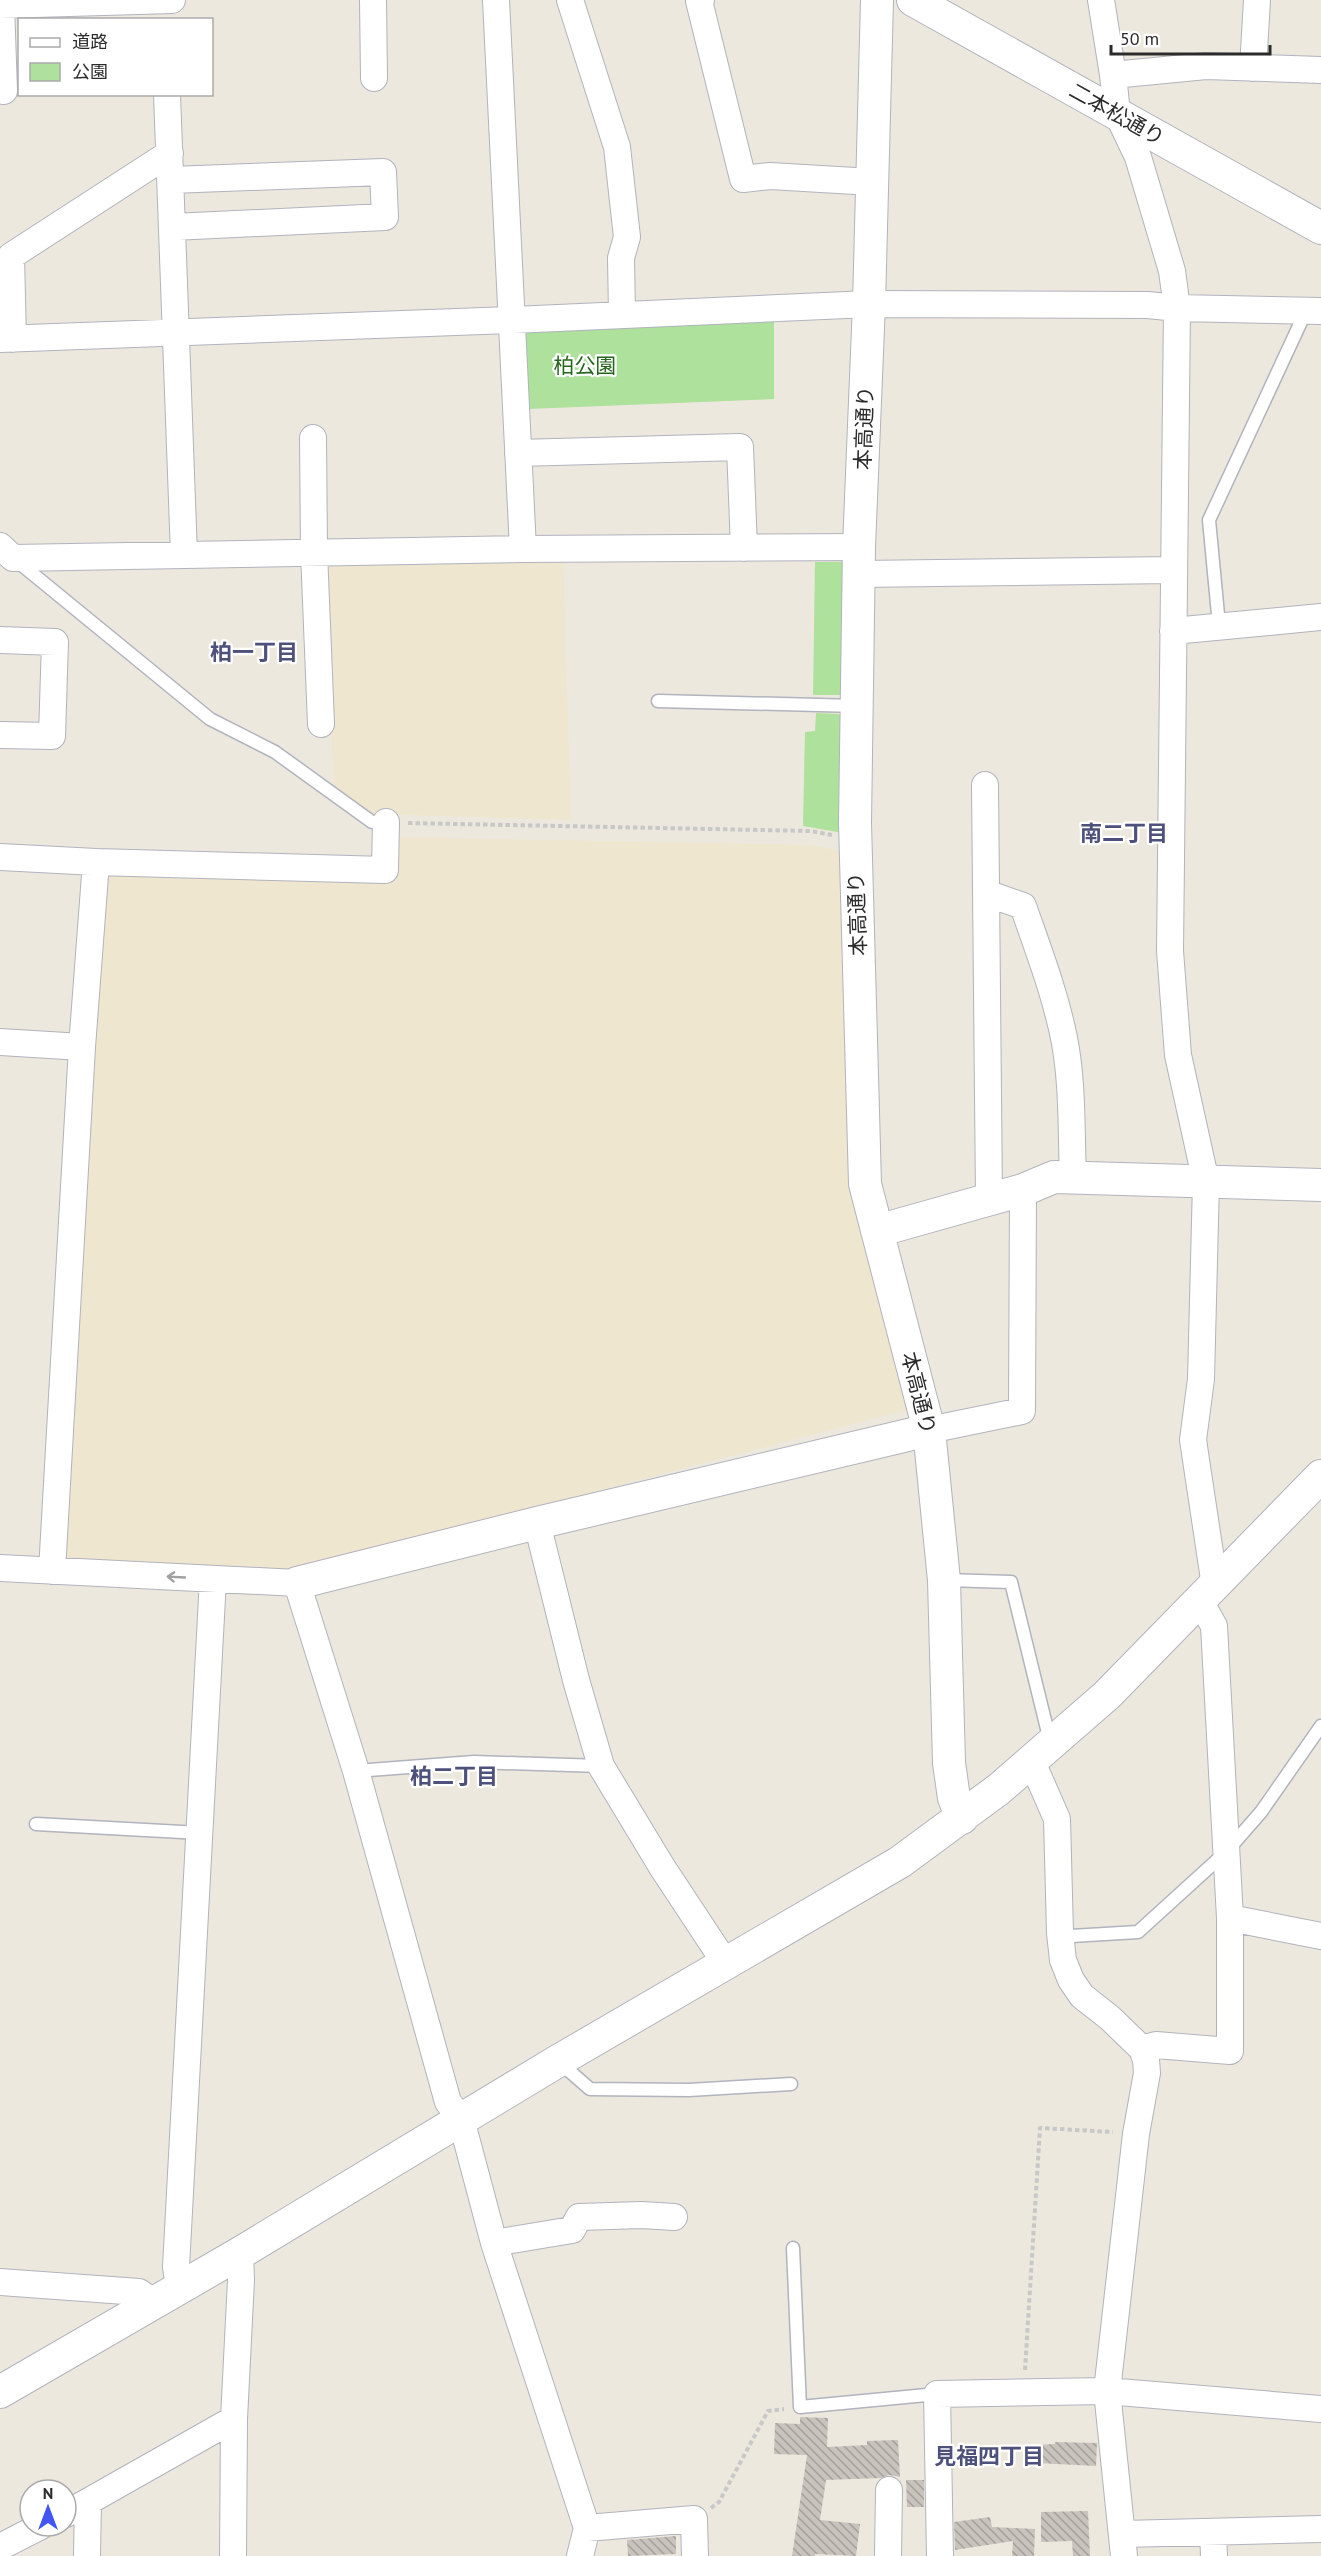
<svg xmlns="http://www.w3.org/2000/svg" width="1321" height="2556" font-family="'PT Sans','Noto Sans JP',sans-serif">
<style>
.education{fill:#eee6ce}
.park{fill:#aee19c}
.building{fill:url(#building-back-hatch)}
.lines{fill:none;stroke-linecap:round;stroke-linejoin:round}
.service-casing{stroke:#b1b3be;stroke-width:15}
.minor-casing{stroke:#b1b3be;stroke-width:28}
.tertiary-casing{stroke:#b1b3be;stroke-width:34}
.path{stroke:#c8c8c8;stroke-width:4;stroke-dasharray:4.5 3;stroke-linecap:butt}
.service{stroke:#fff;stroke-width:12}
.minor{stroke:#fff;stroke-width:26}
.tertiary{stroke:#fff;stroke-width:32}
.oneway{stroke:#a0a0a0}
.labels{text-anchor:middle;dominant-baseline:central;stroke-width:4.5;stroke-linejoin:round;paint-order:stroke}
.street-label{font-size:21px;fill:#2b2b2b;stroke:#fff}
.park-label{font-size:21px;fill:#26671d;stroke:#fff}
.neighbourhood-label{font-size:22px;font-weight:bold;fill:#4d517b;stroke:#fff}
</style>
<defs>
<pattern id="building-back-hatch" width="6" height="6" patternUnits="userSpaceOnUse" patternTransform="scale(1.5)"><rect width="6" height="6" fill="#c8c4bd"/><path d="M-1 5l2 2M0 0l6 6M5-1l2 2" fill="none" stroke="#a39f9a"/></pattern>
</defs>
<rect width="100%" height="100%" fill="#ede8de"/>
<path class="education" d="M563 557 571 820 373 814 334 786 323 561Z
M393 837 813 845 845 853 852 1187 910 1409 291 1571 70 1559 63 1550 103 875H393Z"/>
<path class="park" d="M774 316V399L528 409 524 333 531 324Z
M815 562H848L846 695H813Z
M816 713 838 714 844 717 843 833 803 826 805 732 815 731Z"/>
<path class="building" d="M800 2417 828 2418 827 2447 867 2445V2441L898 2440 900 2477 889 2475 881 2478 826 2480 820 2520 860 2524 856 2556 815 2554V2556H792L807 2455 774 2454 775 2423 800 2424Z
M1055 2442 1097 2443 1096 2466 1037 2463 1036 2445 1055 2444Z
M906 2480H924V2507H907Z
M1088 2511 1090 2556H1073L1072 2541 1041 2542V2512Z
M990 2517 992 2527 1035 2529 1034 2556H1012L1013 2541 955 2550 954 2522Z
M676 2536V2554L628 2556 627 2540Z"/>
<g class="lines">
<defs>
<path id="service" d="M17 561 210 719 275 752 372 822H386
M1219 625 1209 520 1306 311
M658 701 857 706
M945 1580 1011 1582 1050 1741
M356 1771 474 1762 601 1766
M36 1824 200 1833
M1060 1933 1071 1936 1138 1932 1226 1852 1261 1812 1321 1726
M559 2062 590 2089 689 2090 791 2084
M793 2248 800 2407 937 2394"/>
<path id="minor" d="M373 0 374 78
M496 0 523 549
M570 0 617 147 627 237 621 258 622 314
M701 0 699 1 743 179 770 176 872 182
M1101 0 1113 75
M0 5 172 0
M1 5 4 91
M1253 68 1257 0
M167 94 184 555
M171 180 383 172 385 217 173 227
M0 339 513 320 869 304 1148 305 1177 308 1321 311
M13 339 11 256 170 153
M313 438 314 552 321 724
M518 453 740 447 744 548
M0 546 13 558 523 549 859 547
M859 574 1173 570
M1173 631 1321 617
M0 640 55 642 52 736 0 735
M985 785 989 1199
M0 857 96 862 82 1047 52 1571
M96 862 385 870 386 822
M986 893 1023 906C1038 949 1055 993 1064 1038 1073 1083 1071 1131 1073 1177
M0 1042 82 1047
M929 1430 1022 1411 1023 1190
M537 1523 576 1680 601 1766 662 1867 726 1964
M0 1568 297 1583 356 1771 448 2102 461 2119 494 2243 587 2528 580 2556
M1215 1586 1193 1440 1201 1379 1206 1182 1178 1055 1170 951 1177 308 1172 271 1138 157 1117 113 1113 75 1206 66 1321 70
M1200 1601 1214 1626 1230 1918 1321 1936
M1032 1762 1057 1819 1060 1933 1063 1960 1071 1980 1082 1996 1110 2018 1142 2049 1146 2060 1147 2073 1136 2134 1107 2391 1124 2556
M1142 2049 1156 2045 1230 2051V1918
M494 2243 572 2230 579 2217 642 2215 674 2217
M0 2282 139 2292 153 2302
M179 2287 176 2267 213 1579
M66 2514 234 2419
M587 2528 694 2519 695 2556
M1213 2532 1214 2556
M1123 2534 1321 2529
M0 2547 41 2526
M87 2556 88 2502
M233 2556 234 2419 241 2280 240 2253
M888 2556 889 2490
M940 2556 937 2394 1107 2391 1321 2409"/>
<path id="tertiary" d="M877 0 869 304 859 547 855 823 865 1184 929 1430 944 1580 949 1763 954 1798 962 1818
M913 0 1321 228
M877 1231 1023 1190 1054 1177 1321 1185
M297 1583 537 1523 929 1430
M0 2392 240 2253 558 2061 900 1862 999 1789 1107 1695 1321 1476"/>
</defs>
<use href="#service" class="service-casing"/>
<use href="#minor" class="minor-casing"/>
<use href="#tertiary" class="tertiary-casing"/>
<path class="path" d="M408 823 811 831 832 835
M1025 2370 1040 2128 1113 2132
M711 2508 719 2502 768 2411 784 2409"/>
<use href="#service" class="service"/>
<use href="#minor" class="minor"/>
<use href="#tertiary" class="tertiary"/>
</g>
<defs><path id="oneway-shaft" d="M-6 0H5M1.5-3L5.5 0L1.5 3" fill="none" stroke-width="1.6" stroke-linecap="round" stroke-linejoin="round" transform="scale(1.5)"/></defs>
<use class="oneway" href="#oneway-shaft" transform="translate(176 1577) rotate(-177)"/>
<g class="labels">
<g class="street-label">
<text transform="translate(1117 114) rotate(29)">二本松通り</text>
<text transform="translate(864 428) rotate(-88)">本高通り</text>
<text transform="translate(857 914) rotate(-92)">本高通り</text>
<text transform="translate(919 1393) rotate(76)">本高通り</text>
</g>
<g class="park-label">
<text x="585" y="365">柏公園</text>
</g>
<g class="neighbourhood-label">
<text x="254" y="652">柏一丁目</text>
<text x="1124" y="833">南二丁目</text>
<text x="454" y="1776">柏二丁目</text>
<text x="989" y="2456">見福四丁目</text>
</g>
</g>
<rect x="18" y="18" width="195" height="78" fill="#ffffff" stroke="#aaaaaa" stroke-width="1.5"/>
<rect x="30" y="38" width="30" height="9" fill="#ffffff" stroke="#aaaaaa" stroke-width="1.5"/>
<text x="72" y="48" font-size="18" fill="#2b2b2b">道路</text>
<rect x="30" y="63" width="30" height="18" fill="#aee19c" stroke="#aaaaaa" stroke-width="1.5"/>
<text x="72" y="78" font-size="18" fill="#2b2b2b">公園</text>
<g transform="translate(48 2508)"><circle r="28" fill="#ffffff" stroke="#aaaaaa" stroke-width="1.5"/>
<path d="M0-4.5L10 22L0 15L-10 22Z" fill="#4355f5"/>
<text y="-9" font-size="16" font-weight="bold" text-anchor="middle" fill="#2b2b2b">N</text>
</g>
<path d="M1111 45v9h159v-9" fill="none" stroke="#2b2b2b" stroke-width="3"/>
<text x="1120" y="45" font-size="18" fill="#2b2b2b" stroke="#ffffff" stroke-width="4.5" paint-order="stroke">50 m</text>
</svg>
